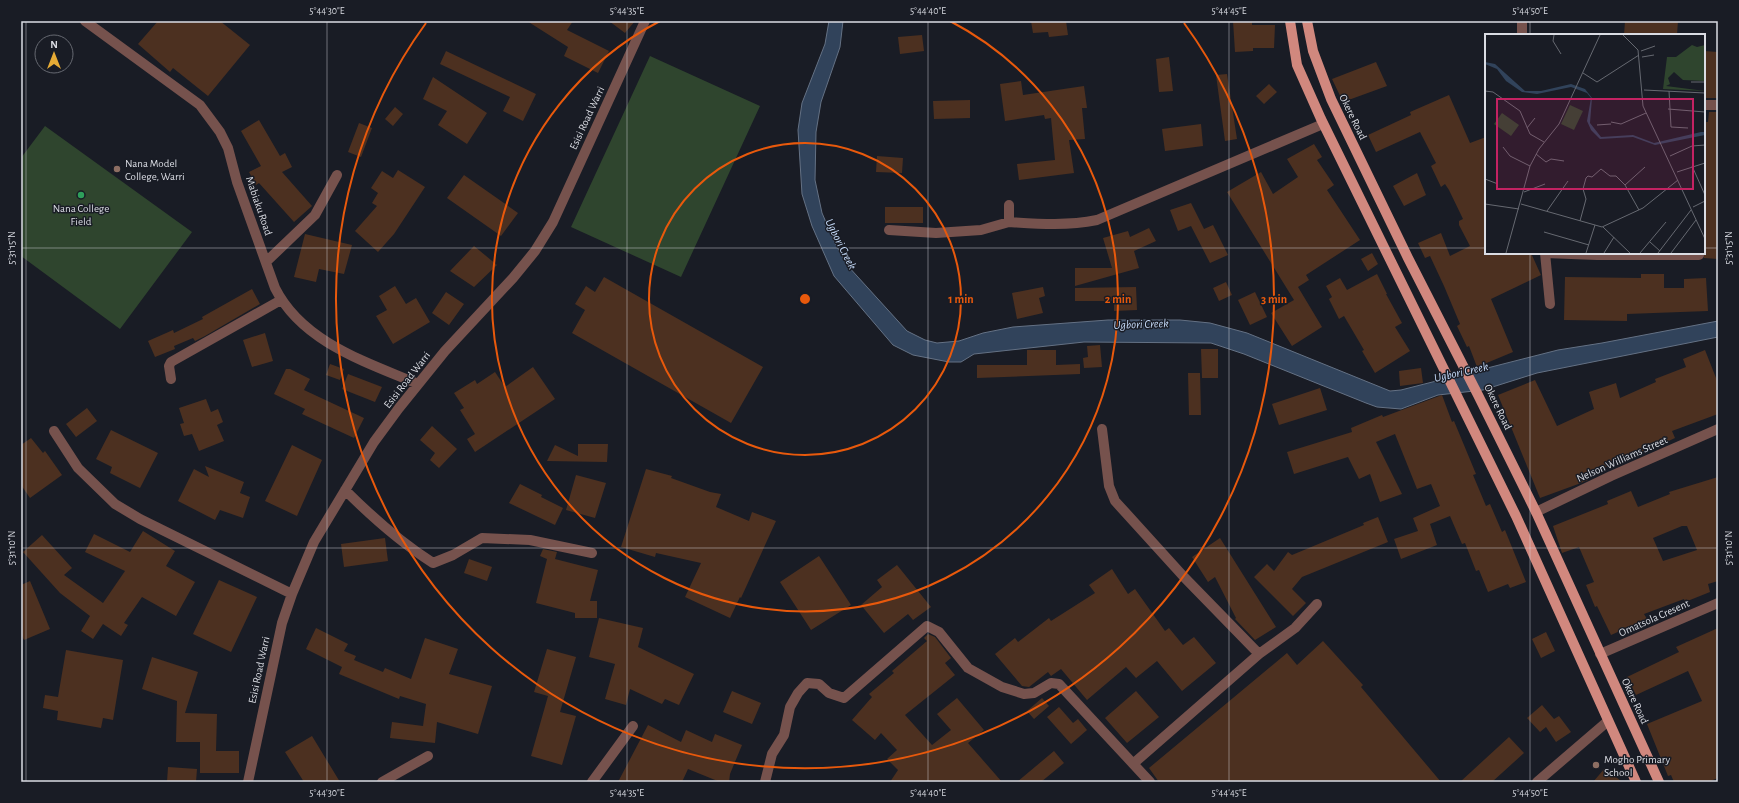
<svg xmlns="http://www.w3.org/2000/svg" width="1739" height="803" font-family="'Alegreya Sans',sans-serif">
<style>
.green{fill:#2f452e}
.water{fill:#31435b;stroke:#647184}
.building{fill:#4c3020;fill-rule:evenodd}
.lines{fill:none;stroke-linecap:round;stroke-linejoin:round}
.minor{stroke:#76524d;stroke-width:10}
.major{stroke:#d1887e;stroke-width:10}
.ticks{fill:none;stroke:#dadce3;stroke-width:1;stroke-opacity:0.45}
.ring{fill:none;stroke:#e8590c;stroke-width:2}
.education-dot{fill:#8d6e63;stroke:#191c25;stroke-width:1.5}
.leisure-dot{fill:#2e9e5b;stroke:#191c25;stroke-width:1.5}
.labels{text-anchor:middle;dominant-baseline:central;stroke-width:3;stroke-linejoin:round;paint-order:stroke}
.street-label{font-size:11px;fill:#dadce3;stroke:#191c25}
.poi-label{font-size:11px;fill:#dadce3;stroke:#191c25;text-anchor:start}
.water-label{font-size:12px;font-style:italic;fill:#c4d9f7;stroke:#191c25}
.inset-road{fill:none;stroke:#666971;stroke-width:1}
.view{fill:#c32262;fill-opacity:0.15;stroke:#c32262;stroke-width:2}
.inset-edge{fill:none;stroke:#dadce3;stroke-width:2}
.centre{fill:#e8590c;stroke:#191c25;stroke-width:2}
.ring-label{font-size:12px;text-anchor:middle;font-weight:bold;fill:#e8590c;stroke:#191c25;stroke-width:3;stroke-linejoin:round;paint-order:stroke}
.neatline{fill:none;stroke:#dadce3;stroke-width:1.5}
.ticks-label{font-size:10px;text-anchor:middle;fill:#dadce3}
</style>
<rect width="100%" height="100%" fill="#191c25"/>
<path class="green" d="M650 56 760 106 681 277 571 227Z
M45 126 192 232 120 329 21 256V158Z"/>
<path class="water" d="M829 21H843L840 47 821 102 816 132 815 180 822 213 835 243 847 265 907 331 925 340 937 343 959 341 983 333 1013 327 1108 320H1180L1210 323 1247 333 1390 391 1401 390 1558 350 1602 343 1718 321V337L1537 373 1483 390 1438 395 1401 409 1377 407 1366 403 1244 354 1211 343 1084 342 974 354 961 362H949L913 355 893 345 834 276 812 226 802 194 798 130 802 103 825 44Z"/>
<path class="building" d="M158 21H220L250 45 208 96 173 68 170 72 138 44Z
M527 21H573L567 30 609 51 598 73 564 56 568 47Z
M609 21H635L625 33Z
M1031 21H1066L1068 35 1049 37 1048 32 1033 33Z
M1233 21H1252V25H1275L1274 48H1253V51L1235 52Z
M1625 21H1678L1677 35H1624Z
M922 35 924 51 900 54 898 37Z
M446 51 536 94 523 121 503 111 510 97 440 64Z
M1704 51 1718 52V98H1704Z
M1169 57 1173 91 1159 92 1156 59Z
M1376 62 1387 86 1343 102 1332 79Z
M1227 74 1237 139 1225 141 1216 75Z
M433 77 487 113 467 144 438 125 447 111 423 99Z
M1021 81 1023 95 1084 86 1087 108H1082L1085 139 1069 140 1074 173 1019 180 1017 164 1055 160 1051 118 1045 119 1044 115 1005 121 1000 84Z
M1269 84 1277 92 1264 104 1256 96Z
M1449 95 1470 143 1486 137V253H1531L1540 273 1541 275 1491 299 1513 352 1477 367 1469 346 1467 347 1457 326 1460 324 1444 286 1430 256 1425 258 1418 243 1441 233 1450 256 1470 246 1459 225V221L1463 219 1449 190 1445 184 1441 187 1431 166 1436 163 1420 132 1376 152 1368 135 1411 115 1410 112Z
M970 100V118L934 119 933 101Z
M395 107 403 114 393 126 385 119Z
M1709 112H1718V259L1704 258 1706 165H1704V122H1708Z
M259 120 280 156 285 153 292 167 282 172 312 206 294 222 259 183 256 185 249 172 261 166 241 131Z
M359 123 372 128 361 157 348 152Z
M1201 124 1203 146 1165 151 1162 129Z
M1314 144 1322 157 1317 160 1334 185 1327 190 1360 240 1306 275 1309 280 1298 287 1322 327 1292 346 1271 313 1294 300 1227 192 1261 172 1273 194 1298 177 1287 159Z
M877 156 903 158 902 173 876 172Z
M398 170 425 187 394 234 378 252 355 231 377 206 372 203 378 193 371 188 382 171 393 178Z
M1417 173 1426 195 1404 206 1393 186Z
M464 175 518 213 501 236 447 198Z
M1191 203 1204 229 1213 225 1228 255 1210 263 1191 226 1178 231 1170 210Z
M885 207H923V223H885Z
M1149 228 1156 241 1134 251 1139 268 1075 286V268H1112L1103 238 1128 231 1130 237Z
M305 234 352 245 344 274 319 269 316 282 294 277Z
M474 246 497 265 474 287 450 271Z
M1372 253 1378 264 1368 271 1361 259Z
M1377 274 1387 294H1386L1402 323 1395 327 1410 351 1375 373 1362 351 1364 350 1344 316 1339 319 1329 299 1332 297 1326 286 1340 278 1347 290Z
M1641 274H1664V288H1684V279L1706 278 1708 311 1627 314V321L1564 320 1565 277 1641 278Z
M604 277 763 367 731 423 572 333 585 310 575 304 586 286 595 292Z
M1226 282 1232 295 1219 301 1213 288Z
M395 286 406 304 416 298 430 322 393 344 376 316 387 310 379 296Z
M1043 287 1045 296 1039 298 1043 313 1017 319 1012 293Z
M1136 287 1137 310 1114 311V301H1075V288Z
M252 289 260 304 205 336 195 341 193 338 174 346 175 349 155 357 148 341 173 330 174 333 203 319 202 317Z
M446 292 464 304 449 325 432 313Z
M1255 292 1267 317 1250 325 1238 300Z
M265 333 273 361 252 367 243 340Z
M1100 345 1102 367 1084 368 1083 358 1088 357 1087 346Z
M1201 349H1218V378H1202Z
M1027 350H1056V365L1080 364V374L977 378V365H1027Z
M1705 350 1718 383V414L1672 431 1675 438 1624 462 1623 459 1587 476 1588 480 1581 483 1540 498 1498 395 1535 380 1557 426 1594 409 1589 392 1616 383 1620 398 1656 382 1655 379 1686 367 1683 359Z
M330 364 344 369 340 380 326 375Z
M533 367 555 399 475 452 467 439 475 434 460 410 464 408 454 393 475 380 477 384 495 372 505 387Z
M1421 368 1423 383 1400 386 1399 371Z
M286 369H290L310 379 304 390 364 418 354 438 302 414 305 409 274 394Z
M1188 373H1200L1201 415H1189Z
M348 374 382 387 375 402 342 389Z
M1320 388 1327 410 1279 425 1272 404Z
M1442 395 1452 422 1454 421 1476 474 1473 475 1486 506 1490 504 1502 532 1505 530 1526 582 1510 588 1508 584 1488 592 1479 570 1476 571 1465 543 1462 544 1450 516 1430 524 1437 545 1401 559 1394 539 1418 531 1413 518 1440 506 1431 484 1417 489 1395 434 1376 442 1402 494 1380 502 1370 474 1359 479 1348 457 1294 474 1287 452 1352 432 1351 428 1382 415 1383 417Z
M206 399 211 412 218 409 223 422 217 425 224 441 199 451 192 434 184 436 180 424 184 423 179 408Z
M87 408 97 421 76 437 66 424Z
M432 426 457 449 439 468 430 460 435 453 420 440Z
M111 430 158 453 140 488 110 473 112 467 96 459Z
M31 438 43 453 45 451 62 475 30 498 21 485V445Z
M578 444H608L607 462 547 461 555 445 578 456Z
M292 445 322 460 297 516 265 501Z
M205 466 244 482 240 493 250 497 243 518 220 510 215 520 178 501 194 469 209 477Z
M646 469 672 476 671 478 710 492 721 494 716 507 749 521 752 512 776 521 741 598 740 597 730 618 685 597 701 563 656 553 655 557 621 547Z
M576 475 606 483 595 518 566 510Z
M1718 477V581L1708 584 1710 592 1685 602 1684 599 1644 614 1647 619 1611 635 1597 606 1595 607 1586 585 1594 582 1579 547 1562 553 1553 526 1608 504 1607 501 1631 491 1638 507 1670 494 1669 492ZM1682 526H1687L1697 550 1663 561 1653 538Z
M520 484 542 495 541 497 563 508 555 525 509 503Z
M1378 517 1388 542 1302 577 1292 589 1306 603 1293 616 1254 577 1267 564 1274 571 1288 552 1292 555 1364 525 1363 523Z
M143 531 175 551 166 566 195 582 176 616 142 597 124 623 128 625 121 636 103 624 93 639 81 631 90 616 60 593 23 552 42 535 72 568 64 575 103 603 125 571 85 552 94 534 130 552Z
M385 538 388 561 344 567 341 544Z
M1220 538 1276 627 1255 640 1235 619 1236 618 1215 577 1208 582 1192 557Z
M543 549 557 552 555 559 598 570 590 601H597V618H575V613L536 603 547 559 540 556Z
M819 556 851 605 811 630 780 582Z
M469 559 492 567 487 581 464 573Z
M897 565 931 607 913 620 908 614 884 633 861 605 882 587 877 580Z
M1112 569 1128 594 1135 589 1165 631 1169 628 1183 645 1194 637 1216 663 1182 691 1157 661 1136 678 1126 667 1087 700 1061 669 1051 676 1048 672 1029 687 1022 686 995 654 1015 638 1018 642 1049 618 1051 621 1095 593 1089 585Z
M219 580 257 597 231 652 193 634Z
M30 581 50 629 24 640 21 634V585Z
M599 618 643 628 638 647 694 674 679 705 665 699 662 704 630 689 626 705 605 699 615 664 589 657Z
M316 628 348 644 344 651 356 656 354 660 383 672 385 668 411 679 425 638 458 649 449 674 492 686 478 734 437 722 435 743 390 738 392 722 423 726 426 704 400 696 399 699 339 674 342 667 306 649Z
M1718 628V778L1708 782H1674L1671 775 1668 776 1647 724 1702 701 1688 671 1636 695 1627 677 1679 652 1676 647Z
M1546 632 1555 651 1541 658 1532 639Z
M928 634 935 637 951 658 945 663 955 675 905 715 932 745 951 730 937 714 957 698 984 730 968 743 1002 782H890L898 770 887 759 897 750 881 733 875 740 852 720 872 697 869 694 894 673 892 671 927 641 924 638Z
M1323 641 1363 685 1361 687 1441 782H1159L1149 768 1287 653 1297 665Z
M547 649 576 657 560 712 576 716 562 765 531 756 548 696 534 692Z
M66 650 123 660 113 720 103 718 101 728 57 720 58 711 43 708 45 695 58 697Z
M152 657 198 672 185 713 217 714 216 751H239V773H200V742H176L177 701 142 689Z
M732 691 761 703 752 724 723 712Z
M1136 691 1159 717 1127 743 1105 718Z
M1042 698 1049 706 1034 719 1027 711Z
M1542 705 1554 719 1559 716 1571 732 1556 742 1546 727 1540 732 1527 718Z
M1059 707 1073 723 1078 719 1087 730 1071 744 1047 717Z
M648 725 681 742 686 730 712 742 715 734 742 745 730 774 729 782H720L688 769 682 782H618Z
M312 736 340 782H304L285 752Z
M1509 737 1524 753 1492 782H1460Z
M1054 751 1064 763 1041 782H1017Z
M168 767 197 769 196 782H167Z
M1605 768 1622 782H1593Z"/>
<g class="lines">
<path class="minor" d="M85 21 200 105 220 132 228 148 237 182 275 288C302 342 366 362 418 384
M1522 35V21
M1704 105H1718
M1009 205V222C1040 224 1067 226 1097 220L1323 124
M889 230 936 233 981 230 1009 222
M266 262 315 215 337 175
M1550 304 1545 253 1597 255H1699
M171 379 169 366 171 362 281 300
M1102 429 1109 486 1115 501 1184 577 1259 654
M54 431 78 468 115 504 140 519 292 594
M345 490C372 517 400 542 433 563L453 555 482 538 530 540 592 553
M1536 512 1611 476 1718 429
M1600 654 1718 603
M1134 763 1259 654 1295 628 1317 604
M248 782 282 623 292 594 314 542 374 442 399 408 445 351 513 278 535 251 553 222 645 21
M382 782 428 756
M592 782 633 726
M765 782 772 754 784 735 790 707 798 693 807 683 819 684 829 693 844 698 927 626 939 632 968 668 1002 687 1024 694 1034 693 1051 683 1059 684 1150 782
M1537 782 1608 721"/>
<path class="major" d="M1290 21 1297 65 1321 119 1516 516 1636 782
M1307 21 1313 51 1331 99 1408 258 1478 395 1536 512 1659 782"/>
</g>
<path class="ticks" d="M26 21V782M327 21V782M627 21V782M928 21V782M1229 21V782M1530 21V35M21 248H1486M1704 248H1718M1530 253V782M21 548H1718"/>
<g class="ring">
<circle cx="805" cy="299" r="156"/>
<path d="M950 21A313 313 0 1 1 660 21"/>
<path d="M1184 23A469 469 0 1 1 426 23"/>
</g>
<g class="education-dot">
<circle cx="117" cy="169" r="4"/>
<circle cx="1596" cy="765" r="4"/>
</g>
<circle class="leisure-dot" cx="81" cy="195" r="4"/>
<g class="labels">
<g class="street-label">
<text transform="translate(1353 117) rotate(64)">Okere Road</text>
<text transform="translate(587 118) rotate(-65)">Esisi Road Warri</text>
<text transform="translate(259 206) rotate(71)">Mabiaku Road</text>
<text transform="translate(407 380) rotate(-52)">Esisi Road Warri</text>
<text transform="translate(1498 407) rotate(64)">Okere Road</text>
<text transform="translate(1622 459) rotate(-24)">Nelson Williams Street</text>
<text transform="translate(1654 618) rotate(-24)">Omatsola Cresent</text>
<text transform="translate(259 670) rotate(-78)">Esisi Road Warri</text>
<text transform="translate(1635 701) rotate(65)">Okere Road</text>
</g>
<g class="poi-label">
<text x="125" y="163">Nana Model<tspan x="125" dy="13">College, Warri</tspan></text>
<text x="81" y="208" text-anchor="middle">Nana College<tspan x="81" dy="13">Field</tspan></text>
<text x="1604" y="759">Mogho Primary<tspan x="1604" dy="13">School</tspan></text>
</g>
<g class="water-label">
<text transform="translate(841 244) rotate(63)">Ugbori Creek</text>
<text transform="translate(1141 324) rotate(-2)">Ugbori Creek</text>
<text transform="translate(1461 372) rotate(-13)">Ugbori Creek</text>
</g>
</g>
<g transform="translate(1485 34)">
<rect width="220" height="220" fill="#191c25"/>
<path d="M207 11 212 13 220 11V47L198 46 189 38 183 44 185 50 181 52 220 57 178 55 182 23H191ZM85 71 98 77 89 96 76 90ZM17 79 34 91 26 102 9 90Z" fill="#2f452e"/>
<path d="M0 28 10 30 40 57H56L86 50 100 55 107 64 105 89 116 103 148 101 169 109 216 98H220V101L170 111 148 103 115 105 106 96 102 87 106 64 102 59 86 53 52 60 37 58 21 47 12 35 0 30Z" fill="#31435b"/>
<path class="inset-road" d="M69 1 68 7 76 20M138 1 153 16 158 72 220 205M156 17 170 12M157 23 169 21M98 39 112 48 154 21M206 48H220M159 56 220 59M0 57 8 58 35 77 45 100 59 108M184 57 186 93 203 94M183 75 220 78M126 88 136 90 161 79M112 91 126 90M42 94 50 84M18 113 25 122 45 132M51 120 61 128 66 125 79 127M185 122 207 112 220 111M207 132 220 161M192 138 220 129M0 145 13 150M140 151 160 133M39 158 60 150M0 170 34 175M36 170 117 193 158 174 193 146M208 173 220 167M62 177 83 147M95 187 101 165 98 155 101 144 103 142 107 143 116 135 125 142H131L140 151 154 176M118 193 145 219M59 198 104 211M165 208 175 217M21 219 45 132 54 115 74 90 115 1M101 219 110 191M119 219 129 203M155 219 181 188M173 219 206 176M186 219 211 186"/>
<path class="view" d="M12 65H208V155H12Z"/>
<rect width="220" height="220" class="inset-edge"/>
</g>
<circle cx="805" cy="299" r="6" class="centre"/>
<g class="ring-label">
<text x="961" y="303">1 min</text>
<text x="1118" y="303">2 min</text>
<text x="1274" y="303">3 min</text>
</g>
<rect width="1739" height="803" fill="none" stroke="#191c25" stroke-width="44"/>
<g transform="translate(54 54)"><circle r="19" fill="#191c25" stroke="#666971"/>
<path d="M0-3L7 15L0 10L-7 15Z" fill="#e7ac36"/>
<text y="-6" font-size="11" font-weight="bold" text-anchor="middle" fill="#dadce3">N</text>
</g>
<rect x="22" y="22" width="1695" height="759" class="neatline"/>
<g class="ticks-label">
<text x="327" y="14">5°44'30"E</text>
<text x="627" y="14">5°44'35"E</text>
<text x="928" y="14">5°44'40"E</text>
<text x="1229" y="14">5°44'45"E</text>
<text x="1530" y="14">5°44'50"E</text>
<text transform="translate(11 248) rotate(-90)" y="4">5°31'15"N</text>
<text transform="translate(1728 248) rotate(-90)" y="4">5°31'15"N</text>
<text transform="translate(11 548) rotate(-90)" y="4">5°31'10"N</text>
<text transform="translate(1728 548) rotate(-90)" y="4">5°31'10"N</text>
<text x="327" y="796">5°44'30"E</text>
<text x="627" y="796">5°44'35"E</text>
<text x="928" y="796">5°44'40"E</text>
<text x="1229" y="796">5°44'45"E</text>
<text x="1530" y="796">5°44'50"E</text>
</g>
</svg>
